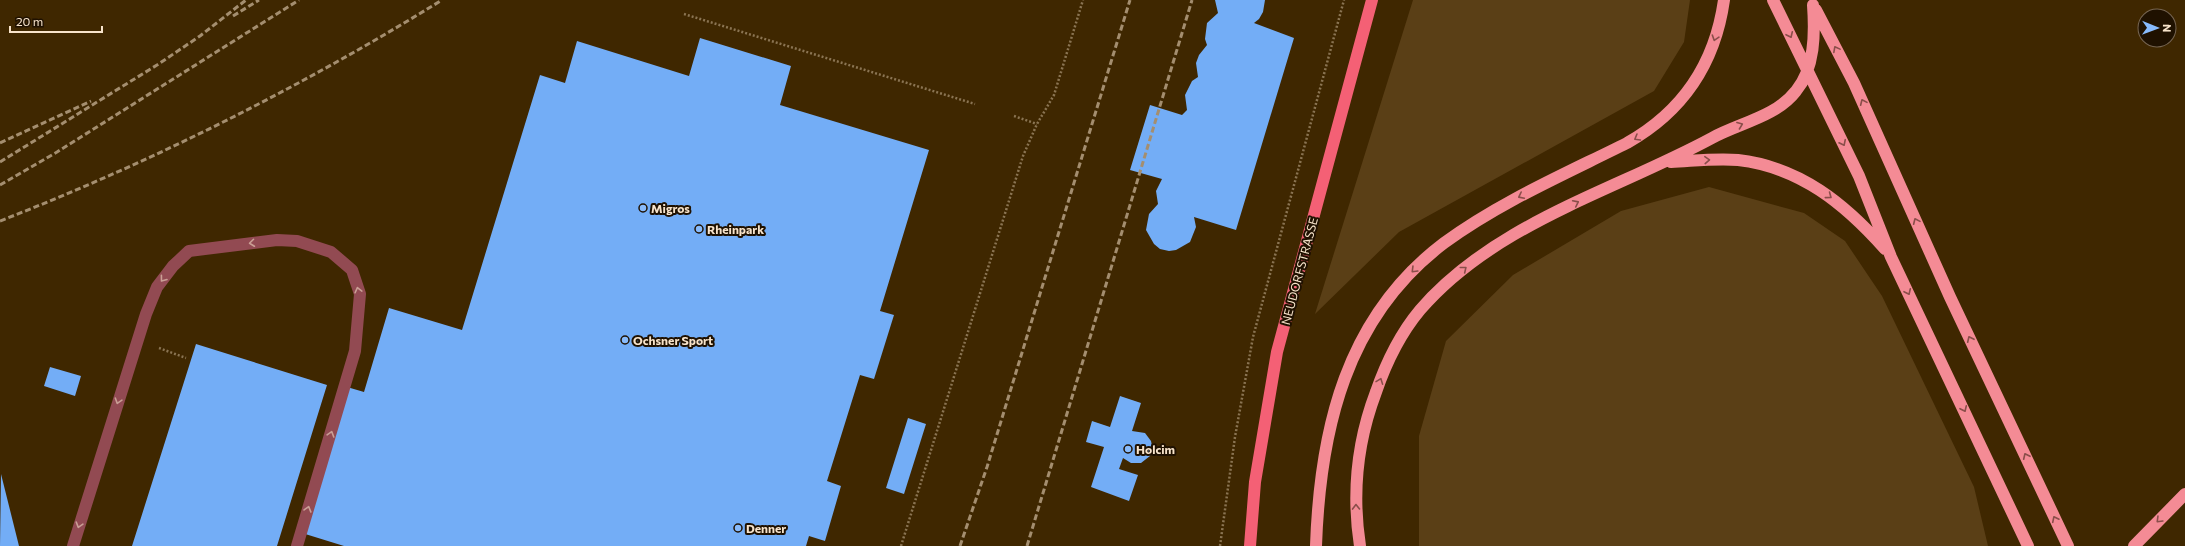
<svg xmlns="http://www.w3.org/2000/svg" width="2185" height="546" font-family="Commissioner,sans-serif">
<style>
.green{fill:#5a3f16}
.building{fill:#73adf6}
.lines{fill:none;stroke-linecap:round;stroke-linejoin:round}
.path{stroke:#8a7452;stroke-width:2.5;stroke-dasharray:2 2;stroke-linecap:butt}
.minor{stroke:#924a52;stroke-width:12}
.major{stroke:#f46075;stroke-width:12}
.highway{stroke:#f48b95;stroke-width:12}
.rail{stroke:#a48e6f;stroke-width:3;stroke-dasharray:6 3;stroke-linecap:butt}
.oneway{stroke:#8a4e4a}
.oneway2{stroke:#ca9f95}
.poi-dot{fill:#88bbfc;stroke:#1f1100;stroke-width:1.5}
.labels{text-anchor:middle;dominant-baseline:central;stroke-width:4;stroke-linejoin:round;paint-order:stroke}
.poi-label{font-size:12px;font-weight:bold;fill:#f8e4cb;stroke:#1f1100;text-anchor:start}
.street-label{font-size:12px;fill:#f8e4cb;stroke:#1f1100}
</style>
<rect width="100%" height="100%" fill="#3f2700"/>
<path class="green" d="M1413 0H1690L1684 42 1654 91 1399 232 1315 314Z
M1709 187 1804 213 1845 241 1882 296 1974 487 1988 546H1419V436L1446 341 1513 275 1621 211Z"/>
<path class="building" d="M1215 0H1265L1263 12 1259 19 1254 23 1294 38 1236 230 1194 217 1196 227 1190 242 1176 250 1169 251 1160 249 1154 244 1146 230 1149 214 1158 204 1156 191 1162 179 1130 170 1150 105 1182 115 1187 110 1185 95 1192 81 1198 77 1196 63 1199 55 1207 45 1205 39 1207 23 1218 13Z
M700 38 791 66 780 105 929 150 880 311 894 315 874 379 860 375 827 481 841 486 825 541 809 536 806 546H344L302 533 347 387 364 392 389 308 462 330 540 75 565 83 577 41 689 76Z
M196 344 327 385 277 546H132Z
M50 367 81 376 75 396 44 386Z
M1120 396 1141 403 1132 431 1145 433 1151 441 1152 446 1150 456 1141 463H1131L1123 458 1119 469 1138 475 1129 501 1091 487 1104 447 1086 442 1092 421 1110 427Z
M908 418 926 424 904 494 886 488Z
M1 474 19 546H0Z"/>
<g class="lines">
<path class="path" d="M684 14 975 104
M1014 116 1037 124
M159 348 186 358
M901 546 1023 156 1037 124 1054 95 1083 0
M1220 546 1235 437 1253 337 1344 0"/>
<path class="minor" d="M73 546 146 314 157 287 173 266 189 251 277 240 297 241 331 252 352 270 360 294 355 351 297 546"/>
<path class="major" d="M1250 546 1255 482 1277 352 1372 0"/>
<path class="highway" d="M1773 0 1859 176 1891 257 2028 546
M1816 10 1854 83 1950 297 2068 546
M1671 162C1693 161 1716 158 1738 160 1800 167 1845 204 1885 249
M1316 546C1320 429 1346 317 1444 243 1500 202 1565 174 1627 143 1682 112 1715 64 1724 0
M1360 546C1352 494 1357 442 1376 392 1386 363 1400 334 1420 310 1495 223 1614 191 1712 138 1739 123 1776 117 1796 91 1815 68 1815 33 1813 5
M2134 546 2185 494"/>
<path class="rail" d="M233 16 259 0
M0 143 91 101
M0 162 157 65 200 36 246 0
M0 185 57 152 299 0
M0 221C154 161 301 87 442 0
M960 546 987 467 1130 0
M1027 546 1192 0"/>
</g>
<defs><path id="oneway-chevron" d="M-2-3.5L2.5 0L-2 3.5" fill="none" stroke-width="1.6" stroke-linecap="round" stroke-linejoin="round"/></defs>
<g class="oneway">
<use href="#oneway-chevron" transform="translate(1790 35) rotate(65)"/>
<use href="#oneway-chevron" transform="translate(1715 38) rotate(108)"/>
<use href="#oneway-chevron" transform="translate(1836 49) rotate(-118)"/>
<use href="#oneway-chevron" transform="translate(1863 102) rotate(-114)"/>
<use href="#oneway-chevron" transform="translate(1740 125) rotate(-21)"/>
<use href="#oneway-chevron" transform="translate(1637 138) rotate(150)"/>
<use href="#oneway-chevron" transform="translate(1843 143) rotate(64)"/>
<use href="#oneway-chevron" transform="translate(1707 160) rotate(-3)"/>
<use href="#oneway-chevron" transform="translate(1521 196) rotate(153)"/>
<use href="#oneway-chevron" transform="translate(1829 196) rotate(37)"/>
<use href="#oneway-chevron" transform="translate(1576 203) rotate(-26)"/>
<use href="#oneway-chevron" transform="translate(1916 221) rotate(-114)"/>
<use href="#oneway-chevron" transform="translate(1464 269) rotate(-39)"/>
<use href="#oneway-chevron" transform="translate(1414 270) rotate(135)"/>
<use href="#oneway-chevron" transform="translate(1908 292) rotate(65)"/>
<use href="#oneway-chevron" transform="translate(1970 339) rotate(-115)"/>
<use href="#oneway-chevron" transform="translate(1380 381) rotate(-69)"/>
<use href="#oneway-chevron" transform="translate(1964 409) rotate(65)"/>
<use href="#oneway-chevron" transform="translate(2026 456) rotate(-115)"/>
<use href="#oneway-chevron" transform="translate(1356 507) rotate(-91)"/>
<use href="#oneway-chevron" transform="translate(2055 519) rotate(-116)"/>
<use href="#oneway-chevron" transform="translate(2159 520) rotate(135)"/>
</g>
<g class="oneway2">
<use href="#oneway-chevron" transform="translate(252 243) rotate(173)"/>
<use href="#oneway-chevron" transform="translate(163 279) rotate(127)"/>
<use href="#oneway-chevron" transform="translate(358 290) rotate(-104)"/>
<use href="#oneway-chevron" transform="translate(118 401) rotate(108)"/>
<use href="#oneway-chevron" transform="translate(331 434) rotate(-73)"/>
<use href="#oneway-chevron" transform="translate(308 509) rotate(-74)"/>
<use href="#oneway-chevron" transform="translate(79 525) rotate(107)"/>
</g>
<g class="poi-dot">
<circle cx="643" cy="208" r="4"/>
<circle cx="699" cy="229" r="4"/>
<circle cx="625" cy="340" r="4"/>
<circle cx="1128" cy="449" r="4"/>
<circle cx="738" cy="528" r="4"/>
</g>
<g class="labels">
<g class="poi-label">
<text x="651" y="208">Migros</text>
<text x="707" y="229">Rheinpark</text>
<text x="633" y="340">Ochsner Sport</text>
<text x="1136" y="449">Holcim</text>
<text x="746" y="528">Denner</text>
</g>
<g class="street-label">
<text transform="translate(1299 271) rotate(-75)">NEUDORFSTRASSE</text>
</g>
</g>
<g transform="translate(2157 28) rotate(91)"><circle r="19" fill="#1f1100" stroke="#766551"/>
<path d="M0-3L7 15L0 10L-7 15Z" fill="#88bbfc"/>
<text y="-6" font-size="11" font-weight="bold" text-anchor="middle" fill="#f8e4cb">N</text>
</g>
<path d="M10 26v6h92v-6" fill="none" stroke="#f8e4cb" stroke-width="2"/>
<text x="16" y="26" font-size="12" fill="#f8e4cb" stroke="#1f1100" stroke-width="3" paint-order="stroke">20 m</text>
</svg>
